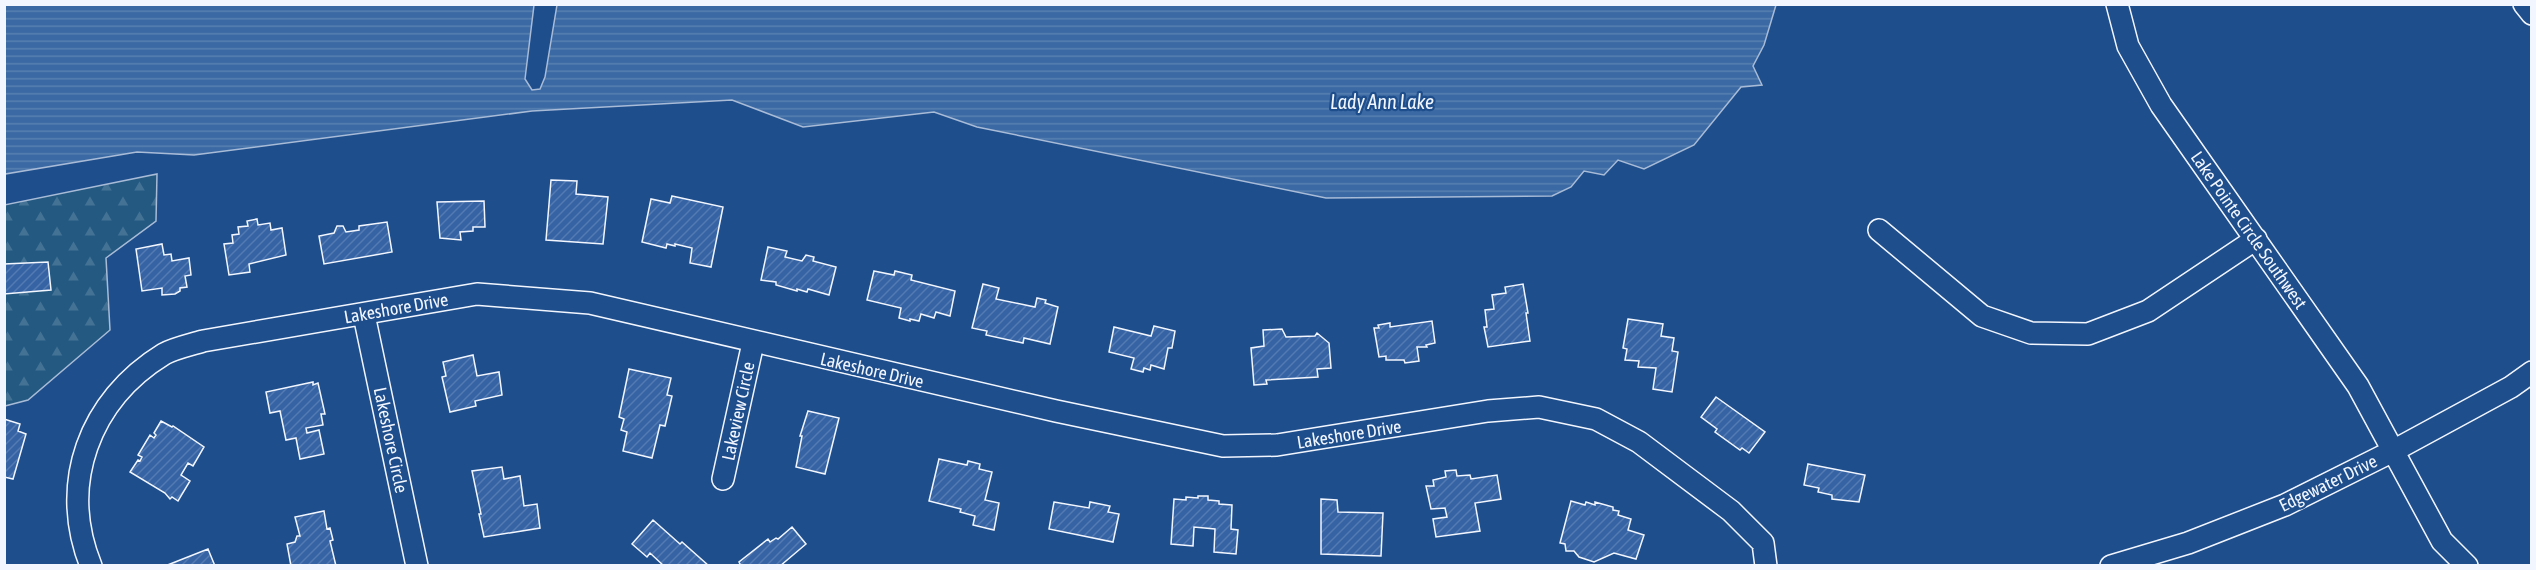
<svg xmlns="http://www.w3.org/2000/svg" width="2536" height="570" font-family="'Asap Condensed',sans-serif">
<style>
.forest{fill:url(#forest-firs);stroke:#a8bbd7;stroke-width:1.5}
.water{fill:url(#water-rules);stroke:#a8bbd7;stroke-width:1.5}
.building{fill:url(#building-hatch);stroke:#f2f6ff;stroke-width:1.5}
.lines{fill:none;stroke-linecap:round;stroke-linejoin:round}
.minor-casing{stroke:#f2f6ff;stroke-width:24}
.minor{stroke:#1f4e8c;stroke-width:21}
.labels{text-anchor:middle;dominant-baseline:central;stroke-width:4.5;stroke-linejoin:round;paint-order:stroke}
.street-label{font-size:18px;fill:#f2f6ff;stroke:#1f4e8c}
.water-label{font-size:20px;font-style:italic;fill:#f2f6ff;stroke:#1f4e8c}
</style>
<defs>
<pattern id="forest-firs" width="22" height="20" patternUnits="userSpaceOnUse" patternTransform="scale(1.5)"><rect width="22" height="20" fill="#245a82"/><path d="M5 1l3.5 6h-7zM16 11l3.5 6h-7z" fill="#447295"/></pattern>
<pattern id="water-rules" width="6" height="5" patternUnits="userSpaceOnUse" patternTransform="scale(1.5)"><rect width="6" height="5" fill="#3b69a3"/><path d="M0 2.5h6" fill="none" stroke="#587fb1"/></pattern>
<pattern id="building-hatch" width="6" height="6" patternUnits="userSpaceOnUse" patternTransform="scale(1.5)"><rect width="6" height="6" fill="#3563a3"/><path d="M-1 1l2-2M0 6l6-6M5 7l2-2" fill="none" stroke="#537ab1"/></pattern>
</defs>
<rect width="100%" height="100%" fill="#1f4e8c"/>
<path class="forest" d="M157 174 156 221 106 258 110 330 28 400 5 406 4 205Z"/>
<path class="water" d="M5 4 534 5 525 79 532 90 540 89 545 77 557 5H1776L1764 45 1753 66 1762 85 1741 87 1694 145 1644 169 1618 160 1604 175 1584 171 1571 187 1552 196 1326 198 977 127 934 112 803 127 732 100 532 111 194 155 137 152 5 174Z"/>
<path class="building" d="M551 180 577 181 576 194 608 197 603 244 546 240Z
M672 196 723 207 711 267 690 263 692 248 675 244V246L667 244 666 248 642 242 651 199 670 203Z
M484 201 485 227H473V231L460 232 461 240 440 238 437 202Z
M257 219 258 225 270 223 271 230 282 228 286 255 249 264 250 272 229 275 224 244 233 243 232 235 239 234 238 227 248 226 247 221Z
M387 222 392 252 324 264 319 236 334 233 337 226H343L346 232 359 230V226Z
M162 244 164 255 171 254 172 261 189 258 191 275 185 276 187 287 180 288V291L175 294 162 295V288L142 291 136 249Z
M768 247 787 251 785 257 802 261 806 255 814 257 813 261 836 267 829 295 808 289 807 292 797 289V291L776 285V282L761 280Z
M48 262 51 290 4 294V264Z
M874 271 894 275 895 271 912 275 911 280 955 291 950 316 936 312 934 318 921 314 919 321 910 319V321L899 318 901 308 867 300Z
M983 284 999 288 996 299 1035 307 1037 298 1046 300 1045 303 1058 307 1050 344 1024 338 1023 343 986 335 987 331 972 328Z
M1523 284 1528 313H1526L1530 341 1488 347 1484 327H1487L1485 310 1494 309 1492 295 1506 293 1505 287Z
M1628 319 1663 324 1661 336 1674 338 1672 351 1678 352 1672 392 1653 389 1656 368 1638 367 1639 361 1625 360 1627 349 1623 348Z
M1432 321 1435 343 1426 345 1427 347H1417L1419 361 1405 363 1404 360H1386V356L1379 357 1374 328H1379L1378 325 1390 323V327Z
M1154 326 1175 331 1172 348H1168L1164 369 1151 365 1150 370 1144 368 1143 372 1131 369 1134 358 1109 352 1114 327 1151 336Z
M1282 329 1286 337 1315 336 1317 333 1329 343 1331 368 1317 369 1318 377 1266 380 1267 384 1254 385 1251 348 1264 346 1263 330Z
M473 355 477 376 499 372 502 395 475 401 476 406 450 412 442 377 446 376 443 362Z
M629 369 671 378 667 395 672 396 665 426 660 425 652 458 623 451 627 432 621 430 624 419 619 417Z
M313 382V385L318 383 325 414H321L323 425 306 428 307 433 319 430 324 454 300 459 296 438 286 440 280 411 270 413 266 392Z
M1716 397 1765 432 1749 453 1742 448 1740 450 1715 432 1717 429 1701 417Z
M808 411 839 418 825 474 796 467 802 436H800Z
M4 419 20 424 18 431 26 434 13 479 4 477Z
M161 421 172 427 173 426 204 447 193 466 188 463 181 475 190 481 178 501 172 497 170 499 165 493 130 472 138 460 140 461 142 457 138 455 150 435 154 438 156 435 154 433Z
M939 459 967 465 968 461 980 464 979 469 992 472 985 500 999 503 994 530 973 525 975 516 960 512 961 509 929 501Z
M1808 464 1865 475 1859 502 1832 499V495L1818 492 1819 488 1804 485Z
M502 467 504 479 520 476 524 506 537 504 540 528 484 537 479 514H481L472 471Z
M1456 470 1457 476 1470 475 1471 479 1497 475 1501 499 1475 503 1480 531 1436 537 1433 519 1447 517 1445 508 1431 509 1426 486H1434L1433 480 1446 477 1445 471Z
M1198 496H1208V500L1219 501V504L1232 505 1231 529 1238 530 1236 554 1214 552 1215 529 1194 527 1193 546 1171 544 1174 499 1186 500V497L1198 498Z
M1321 499 1337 500 1338 512 1383 513 1381 556 1321 554Z
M1571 501 1585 505 1586 502 1595 505V502L1613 507V510L1619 511 1618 515 1631 519 1628 530 1644 535 1636 559 1614 553 1594 562 1579 557 1574 551H1566L1565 544 1560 543Z
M1054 502 1089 508 1090 502 1110 506 1108 512 1119 514 1113 542 1049 529Z
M324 511 327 529 330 528 333 540 330 541 336 566H291L287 544 295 542 297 536H300L295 517Z
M653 520 680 544 682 542 709 566H664L650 553 647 557 632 544Z
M792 527 806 544 780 566H741L739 562 768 539 770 542 776 538 778 539Z
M208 549 215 566H165Z"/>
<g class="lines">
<defs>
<path id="minor" d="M2117 4 2128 46 2161 105 2358 386 2442 541 2467 566
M2524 4 2532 14
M1879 230 1982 316 2031 333 2088 334 2148 311 2256 239
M364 315 417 566
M723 479 753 343
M91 566C58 484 89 400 164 354 175 348 190 345 203 341L477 294 590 303 1056 411 1223 446 1277 445 1488 411 1539 407 1596 419 1639 442 1731 511 1763 543 1766 566
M2111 566 2188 543 2285 505 2393 451 2511 387 2532 372"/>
</defs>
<use href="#minor" class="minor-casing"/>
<use href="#minor" class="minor"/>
</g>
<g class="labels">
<g class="street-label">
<text transform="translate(2249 230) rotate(55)">Lake Pointe Circle Southwest</text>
<text transform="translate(396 308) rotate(-10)">Lakeshore Drive</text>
<text transform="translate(872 370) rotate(13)">Lakeshore Drive</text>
<text transform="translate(738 411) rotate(-78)">Lakeview Circle</text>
<text transform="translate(1349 434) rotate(-9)">Lakeshore Drive</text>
<text transform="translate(391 440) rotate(78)">Lakeshore Circle</text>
<text transform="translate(2328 483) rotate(-26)">Edgewater Drive</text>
</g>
<g class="water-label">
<text x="1382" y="101">Lady Ann Lake</text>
</g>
</g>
<rect width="2536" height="570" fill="none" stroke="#f2f6ff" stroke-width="12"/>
</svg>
